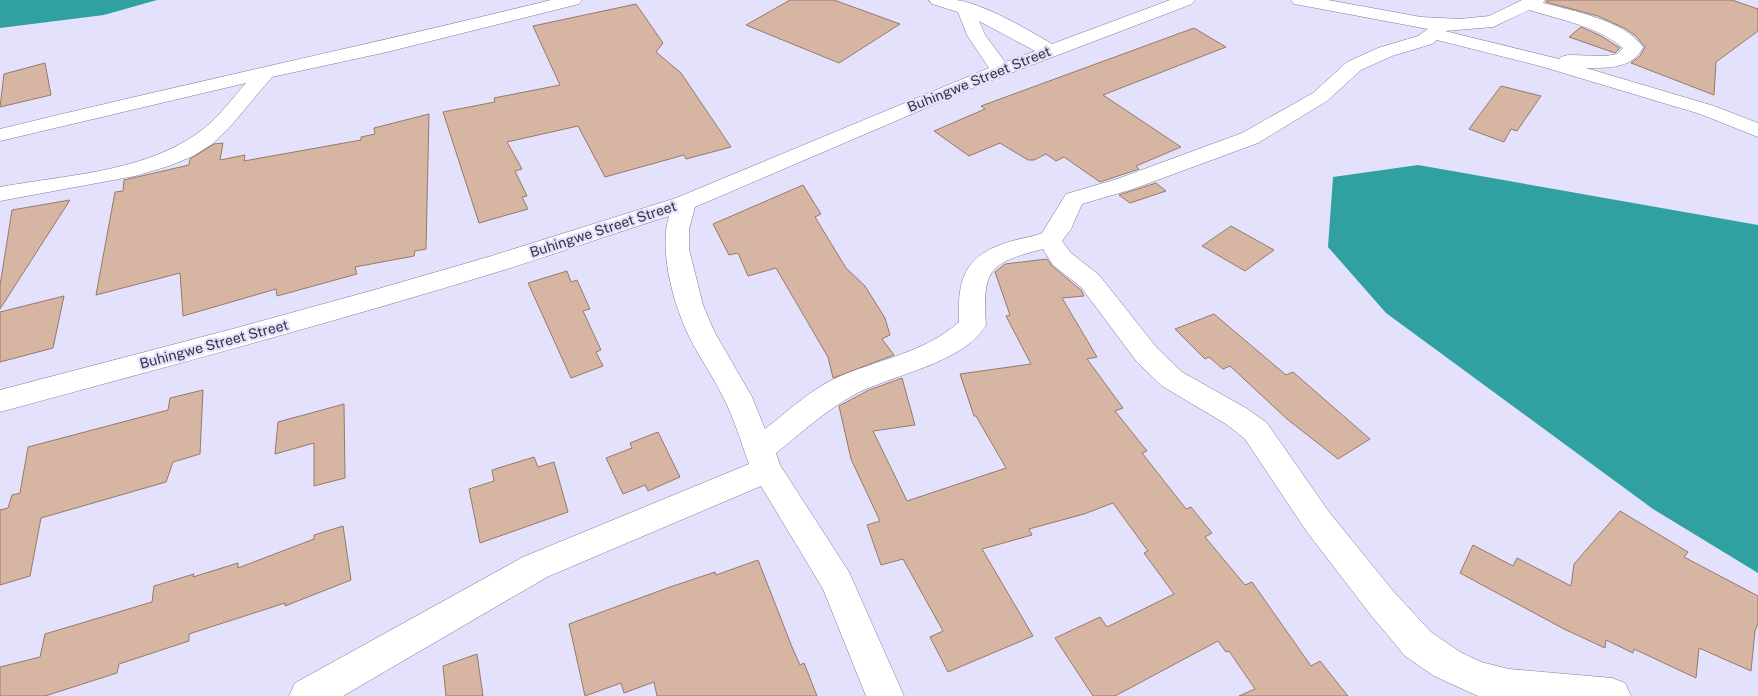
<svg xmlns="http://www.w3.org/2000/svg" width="1758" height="696" font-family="'Public Sans',sans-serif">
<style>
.water{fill:#31a0a1}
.building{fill:#d6b6a3;stroke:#977968}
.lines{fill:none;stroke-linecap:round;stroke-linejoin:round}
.minor-casing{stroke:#7e7a98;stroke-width:1}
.minor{fill:#fff;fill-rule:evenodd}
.labels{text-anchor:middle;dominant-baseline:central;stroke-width:4.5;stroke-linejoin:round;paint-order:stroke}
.street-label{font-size:14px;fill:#343340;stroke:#e4e1fc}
</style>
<rect width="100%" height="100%" fill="#e4e1fc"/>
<path class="water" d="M0 0H157L104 15 0 28Z
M1418 165 1758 225V573L1653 509 1386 313 1328 247 1333 177Z"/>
<path class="building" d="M790 0H834L900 24 839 63 746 25Z
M1547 0H1732L1758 9V31L1716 62 1714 95 1631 63 1640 56 1645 47 1636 36 1624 28 1598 16 1546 2Z
M636 4 663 43 656 52 681 73 731 147 686 159 684 155 605 177 578 126 507 142 522 169 515 171 527 196 522 197 528 209 479 223 443 112 495 102 494 98 560 85 533 26Z
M1581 27 1601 36 1620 48 1615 53 1569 37Z
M1194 28 1226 47 1103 95 1181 147 1136 166 1139 169 1100 182 1064 157 1056 161 1046 154 1034 160H1028L1000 143 969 156 934 131 985 109 981 106Z
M45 63 51 95 0 107 4 74Z
M1501 86 1541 96 1517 131 1511 129 1504 142 1469 129Z
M429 114 426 249 415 251 414 256 355 267 357 274 277 296 276 289 183 316 180 273 96 295 115 192 123 191 124 180 189 165 190 159 214 144 223 143 220 160 245 155 244 161 361 140V137L375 134 374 128Z
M1156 183 1166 191 1130 203 1119 195Z
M803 185 821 214 815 217 846 268 865 286 885 318 890 335 882 339 894 355 833 378 828 357 776 268 748 276 738 253 729 255 713 224Z
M70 200 0 309V286L12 210Z
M1231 226 1274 250 1245 271 1202 246Z
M1047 259 1052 266 1081 290 1084 296 1062 298 1097 357 1087 359 1123 408 1115 411 1147 451 1142 453 1186 509 1191 507 1212 533 1205 537 1245 585 1252 582 1311 666 1320 661 1348 696H1239L1255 689 1229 651 1226 652 1218 641 1115 696H1093L1055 638 1100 617 1107 627 1174 594 1144 553 1148 551 1113 503 1084 514 1029 529 1032 535 982 549 1033 636 948 672 930 637 943 631 903 559 881 565 867 525 880 521 851 459 839 406 869 390 902 378 915 425 873 431 907 501 1006 468 976 416H974L960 374 1031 364 1006 316 1010 315 995 272 1005 264Z
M567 271 571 282 577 280 590 309 583 311 601 350 596 352 603 366 571 378 528 283Z
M64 296 53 348 0 362V312Z
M1214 314 1286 375 1293 372 1370 439 1338 459 1287 419 1230 366 1223 369 1209 357 1205 359 1175 329Z
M203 390 200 454 173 462 166 482 41 518 30 576 0 585V510L8 508 12 495 20 493 28 447 168 410 170 398Z
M344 404 345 478 314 486V443L275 454 278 422Z
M658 432 680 477 648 491 645 485 623 494 606 458 632 448 630 443Z
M534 457 538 467 554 462 568 512 480 543 469 489 494 481 492 470Z
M1620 511 1688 552 1684 557 1758 596V623L1755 631 1751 671 1699 648 1696 678 1634 649 1633 653 1606 640 1605 648 1564 629 1460 573 1473 545 1513 566 1517 558 1571 586 1574 564Z
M343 526 351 580 285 606V603L189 634V641L119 664 117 673 45 696H0V667L40 657 45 634 152 602 154 586 194 574 193 577 238 563V568L314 539V535Z
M758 560 792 647 800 665 804 663 817 696H657L654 682 624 693 621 683 585 696 569 624 670 587 715 572 716 575Z
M477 654 483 696H446L443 666Z"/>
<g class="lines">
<defs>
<path id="minor" d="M551 0H582L579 4 387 52 272 77 229 128 212 144 193 156 169 166 135 176 0 201V187C64 175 139 173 195 135 215 122 230 101 246 83L0 141V129C184 84 368 45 551 0Z
M929 0C938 0 948 0 956 0 982 3 1029 30 1052 44L1170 0H1195L1192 4 982 84 695 207 689 229V249L703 305 714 331 752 397 765 429C787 412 809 391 834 379 875 360 925 353 959 322 957 276 966 254 1012 241 1022 238 1033 237 1042 233L1066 194 1117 179 1242 133 1313 93 1347 62 1378 48 1418 36 1428 29 1300 5 1294 4 1291 0H1328L1421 17 1460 19 1489 16 1522 0H1545L1543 3C1573 11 1624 20 1643 47 1633 69 1607 68 1586 68L1714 106 1758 123V137L1700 114 1540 66 1437 40 1432 44 1392 56 1361 70 1327 101 1258 143 1133 189 1082 204 1071 229 1062 241 1071 253 1099 275 1157 348 1182 372 1246 408 1267 423 1329 512 1394 592 1431 632 1460 652 1481 662 1509 669 1612 678 1625 683 1631 696H1478L1434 676 1405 656 1370 614 1307 532 1245 439 1226 424 1162 386 1137 362 1081 287 1053 265 1043 249C990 263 982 268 986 325 962 365 891 374 852 396 825 411 800 434 776 453L780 465 849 572 904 696H866L823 589 761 486 547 577 343 696H289L295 683 523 557 749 464C741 442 734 418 723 397 712 374 696 353 686 330 672 298 659 249 669 216 615 233 561 252 507 269 339 321 169 366 0 412V390L236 328 374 290 488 257 676 198 989 68 967 35 958 12 932 4ZM1529 10C1561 20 1597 26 1623 48L1617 54 1606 56 1568 55 1561 57 1559 59 1445 31 1493 27ZM979 21 1035 51 1005 62 985 35Z"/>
</defs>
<use href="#minor" class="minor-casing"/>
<use href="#minor" class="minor"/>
</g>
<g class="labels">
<g class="street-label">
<text transform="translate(979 79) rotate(-22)">Buhingwe Street Street</text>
<text transform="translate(603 229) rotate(-18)">Buhingwe Street Street</text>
<text transform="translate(214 344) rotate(-15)">Buhingwe Street Street</text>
</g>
</g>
</svg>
